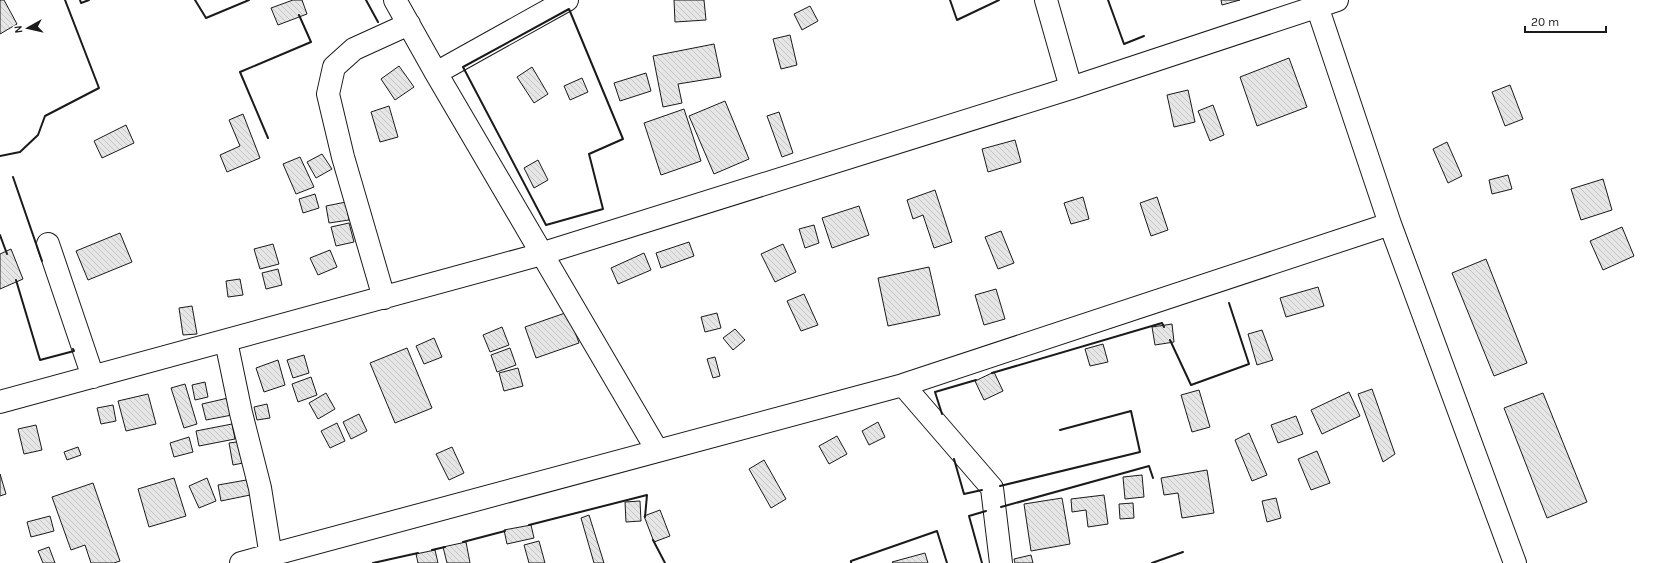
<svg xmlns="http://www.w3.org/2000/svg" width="1661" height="563" font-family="Karla,sans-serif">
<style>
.building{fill:url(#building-back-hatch);stroke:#1a1a1a}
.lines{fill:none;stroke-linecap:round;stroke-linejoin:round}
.minor-casing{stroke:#1a1a1a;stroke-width:24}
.minor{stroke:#fff;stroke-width:22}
.wall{stroke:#1a1a1a;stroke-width:2}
</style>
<defs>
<pattern id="building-back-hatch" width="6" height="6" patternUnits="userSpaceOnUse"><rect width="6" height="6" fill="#e6e6e6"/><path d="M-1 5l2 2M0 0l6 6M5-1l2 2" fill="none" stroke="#c5c5c5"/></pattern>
</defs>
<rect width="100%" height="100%" fill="#fff"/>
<path class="building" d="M0 0H4L17 24 0 34Z
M293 0H302L307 14 278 25 271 8Z
M674 0H704L706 20 675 22Z
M1221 0H1240L1222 5Z
M810 6 818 21 802 30 794 14Z
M790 35 797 65 781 69 773 39Z
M714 44 721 77 678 84 682 103 663 107 653 56Z
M1289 58 1307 107 1257 126 1240 77Z
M399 66 414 87 395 100 381 79Z
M532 67 548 94 534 103 517 77Z
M646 73 651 91 620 101 614 83Z
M582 78 588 92 570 100 564 86Z
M1510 85 1523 119 1505 126 1492 92Z
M1188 90 1195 122 1174 127 1167 95Z
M725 101 749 159 714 174 689 116Z
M1213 105 1224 135 1210 141 1198 111Z
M389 106 398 137 380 142 371 112Z
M684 109 701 161 661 175 644 123Z
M779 112 793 153 782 157 767 116Z
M243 114 260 158 227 172 220 155 240 146 229 120Z
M126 125 134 143 102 158 94 141Z
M1015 140 1021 162 988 172 982 149Z
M1447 142 1462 176 1448 183 1433 149Z
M322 154 332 169 316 178 307 162Z
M300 157 314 187 296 194 283 164Z
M538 160 548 180 534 188 524 168Z
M1508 175 1512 189 1492 194 1489 180Z
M1603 179 1612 210 1581 220 1571 189Z
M935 190 952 242 934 248 923 215 913 219 907 200Z
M315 194 319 208 303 213 299 199Z
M1083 197 1089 219 1071 224 1064 203Z
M1157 197 1168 230 1151 236 1140 203Z
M346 202 349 220 329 223 326 206Z
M859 206 869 235 832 248 822 218Z
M349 223 354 242 336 246 331 227Z
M814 225 819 243 805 248 799 229Z
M1622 227 1634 256 1603 270 1590 241Z
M1001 231 1014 263 998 269 985 237Z
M120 233 132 262 88 280 76 251Z
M689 242 694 256 661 268 656 253Z
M273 244 279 264 260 269 254 249Z
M783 244 796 272 775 282 761 254Z
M11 249 23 279 0 289V254Z
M330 250 337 267 318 275 310 258Z
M644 253 651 270 618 284 611 268Z
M1486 259 1527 363 1494 376 1452 273Z
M929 267 940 315 888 326 878 278Z
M278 269 282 285 266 289 262 273Z
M240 279 243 295 228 297 226 281Z
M1318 287 1324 306 1286 317 1280 298Z
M996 289 1005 319 984 325 975 295Z
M804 294 818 325 801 331 787 301Z
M192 306 197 334 183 335 179 308Z
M568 312 579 343 536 358 525 327Z
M717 313 721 328 705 332 701 317Z
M1172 324 1174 342 1155 345 1152 327Z
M502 327 509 345 490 352 483 335Z
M735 329 745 340 733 350 723 338Z
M1262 330 1273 360 1257 365 1248 334Z
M434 338 442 357 424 364 416 346Z
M1103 344 1108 362 1090 366 1085 349Z
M407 348 432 408 395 423 370 363Z
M510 348 516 365 497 372 491 355Z
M304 355 309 373 293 378 287 360Z
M715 357 720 376 713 378 707 359Z
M278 360 285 385 264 392 256 368Z
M518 368 523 386 504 391 499 373Z
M994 372 1003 391 984 400 975 381Z
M311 377 317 395 298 402 292 384Z
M205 382 208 397 195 400 192 385Z
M185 384 197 424 184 428 171 388Z
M1372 389 1395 454 1383 462 1358 394Z
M1199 390 1210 427 1192 432 1181 395Z
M1349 392 1360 416 1322 434 1311 410Z
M326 393 335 409 318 419 309 403Z
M1543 393 1587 502 1547 518 1504 408Z
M148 394 156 424 126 431 118 401Z
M228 398 232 415 206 420 202 404Z
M267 404 270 418 257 420 254 407Z
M113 405 116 421 101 424 97 408Z
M359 414 367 431 351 439 343 422Z
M1296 416 1303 434 1278 443 1271 425Z
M878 422 885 437 869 445 862 431Z
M337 423 345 441 330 448 321 431Z
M232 424 235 439 199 446 196 431Z
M36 425 42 450 24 454 18 429Z
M1249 433 1267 475 1252 481 1235 440Z
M837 436 847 454 829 464 819 446Z
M189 437 193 452 174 457 170 443Z
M244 441 248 462 233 465 229 443Z
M78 447 81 455 67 460 64 452Z
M452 447 464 473 449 480 436 454Z
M1317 451 1330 483 1311 490 1298 459Z
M764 460 786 499 771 508 749 469Z
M1207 470 1214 513 1182 518 1178 493 1164 495 1161 478Z
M0 474 6 494 0 496Z
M1142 475 1144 497 1125 499 1123 477Z
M174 478 186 516 149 527 138 489Z
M207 478 216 501 199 508 189 486Z
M252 479 255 494 221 501 218 485Z
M93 483 120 561 114 563H91L85 545 71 550 52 497Z
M1104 495 1108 524 1088 527 1086 510 1072 512 1071 499Z
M1062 498 1070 544 1031 551 1024 504Z
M1276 498 1281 518 1267 522 1262 501Z
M640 501 641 521 626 522 625 502Z
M1133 503 1134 518 1120 519 1119 504Z
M660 510 670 536 654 542 644 516Z
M589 515 604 563H594L581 518Z
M50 516 54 531 31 537 27 522Z
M531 525 534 538 507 544 504 530Z
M539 541 545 563H529L524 545Z
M466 542 470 563H447L443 547Z
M49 547 55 563H43L38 551Z
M435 550 438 563H418L416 554Z
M925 553 928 563H893L892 562Z
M1031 555 1033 563H1015L1014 559Z"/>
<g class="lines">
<defs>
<path id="minor" d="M395 0 436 73 657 450
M1046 0 1071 88
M1315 0 1390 224 1515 563
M436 73 567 0
M48 244 93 377
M384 298 343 157 328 94 334 67 354 49 409 24
M226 341 241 413 260 488 272 563
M903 385 992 488 1001 563
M0 402 531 257 1071 88 1337 0
M241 563 903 385 1390 224"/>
</defs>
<use href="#minor" class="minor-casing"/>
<use href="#minor" class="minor"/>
<path class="wall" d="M80 0 81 3 89 0
M195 0 206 18 249 0
M366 0 378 22
M950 0 957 20 999 0
M1108 0 1124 44 1144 36
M569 9 623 139 589 154 603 209 546 225 463 67Z
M268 138 240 72 311 42 299 15
M0 156 20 152 38 135 45 116 99 88 65 0
M13 177 42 261
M0 235 7 254
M16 280 40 360 74 351 73 349
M1170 340 1191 385 1249 364 1229 303
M992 373 1162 323 1164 327
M942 414 935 392 976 380
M954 459 964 494 982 490
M1000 486 1140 452 1131 411 1060 430
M1001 507 1149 466 1153 478
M529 525 647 495 645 517
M653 540 665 563
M463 542 505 531
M432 550 445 547
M373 563 418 553
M851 563V561L937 531 947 563
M982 563 969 516 986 511
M1152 563 1183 552"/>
</g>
<g transform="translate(28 28) rotate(262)" stroke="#ffffff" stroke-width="3" paint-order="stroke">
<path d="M0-3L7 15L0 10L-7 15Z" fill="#1a1a1a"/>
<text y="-6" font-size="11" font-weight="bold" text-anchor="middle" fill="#1a1a1a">N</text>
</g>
<path d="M1525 26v6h81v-6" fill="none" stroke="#1a1a1a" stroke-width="2"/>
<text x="1531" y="26" font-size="12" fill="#1a1a1a" stroke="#ffffff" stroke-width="3" paint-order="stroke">20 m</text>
</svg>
